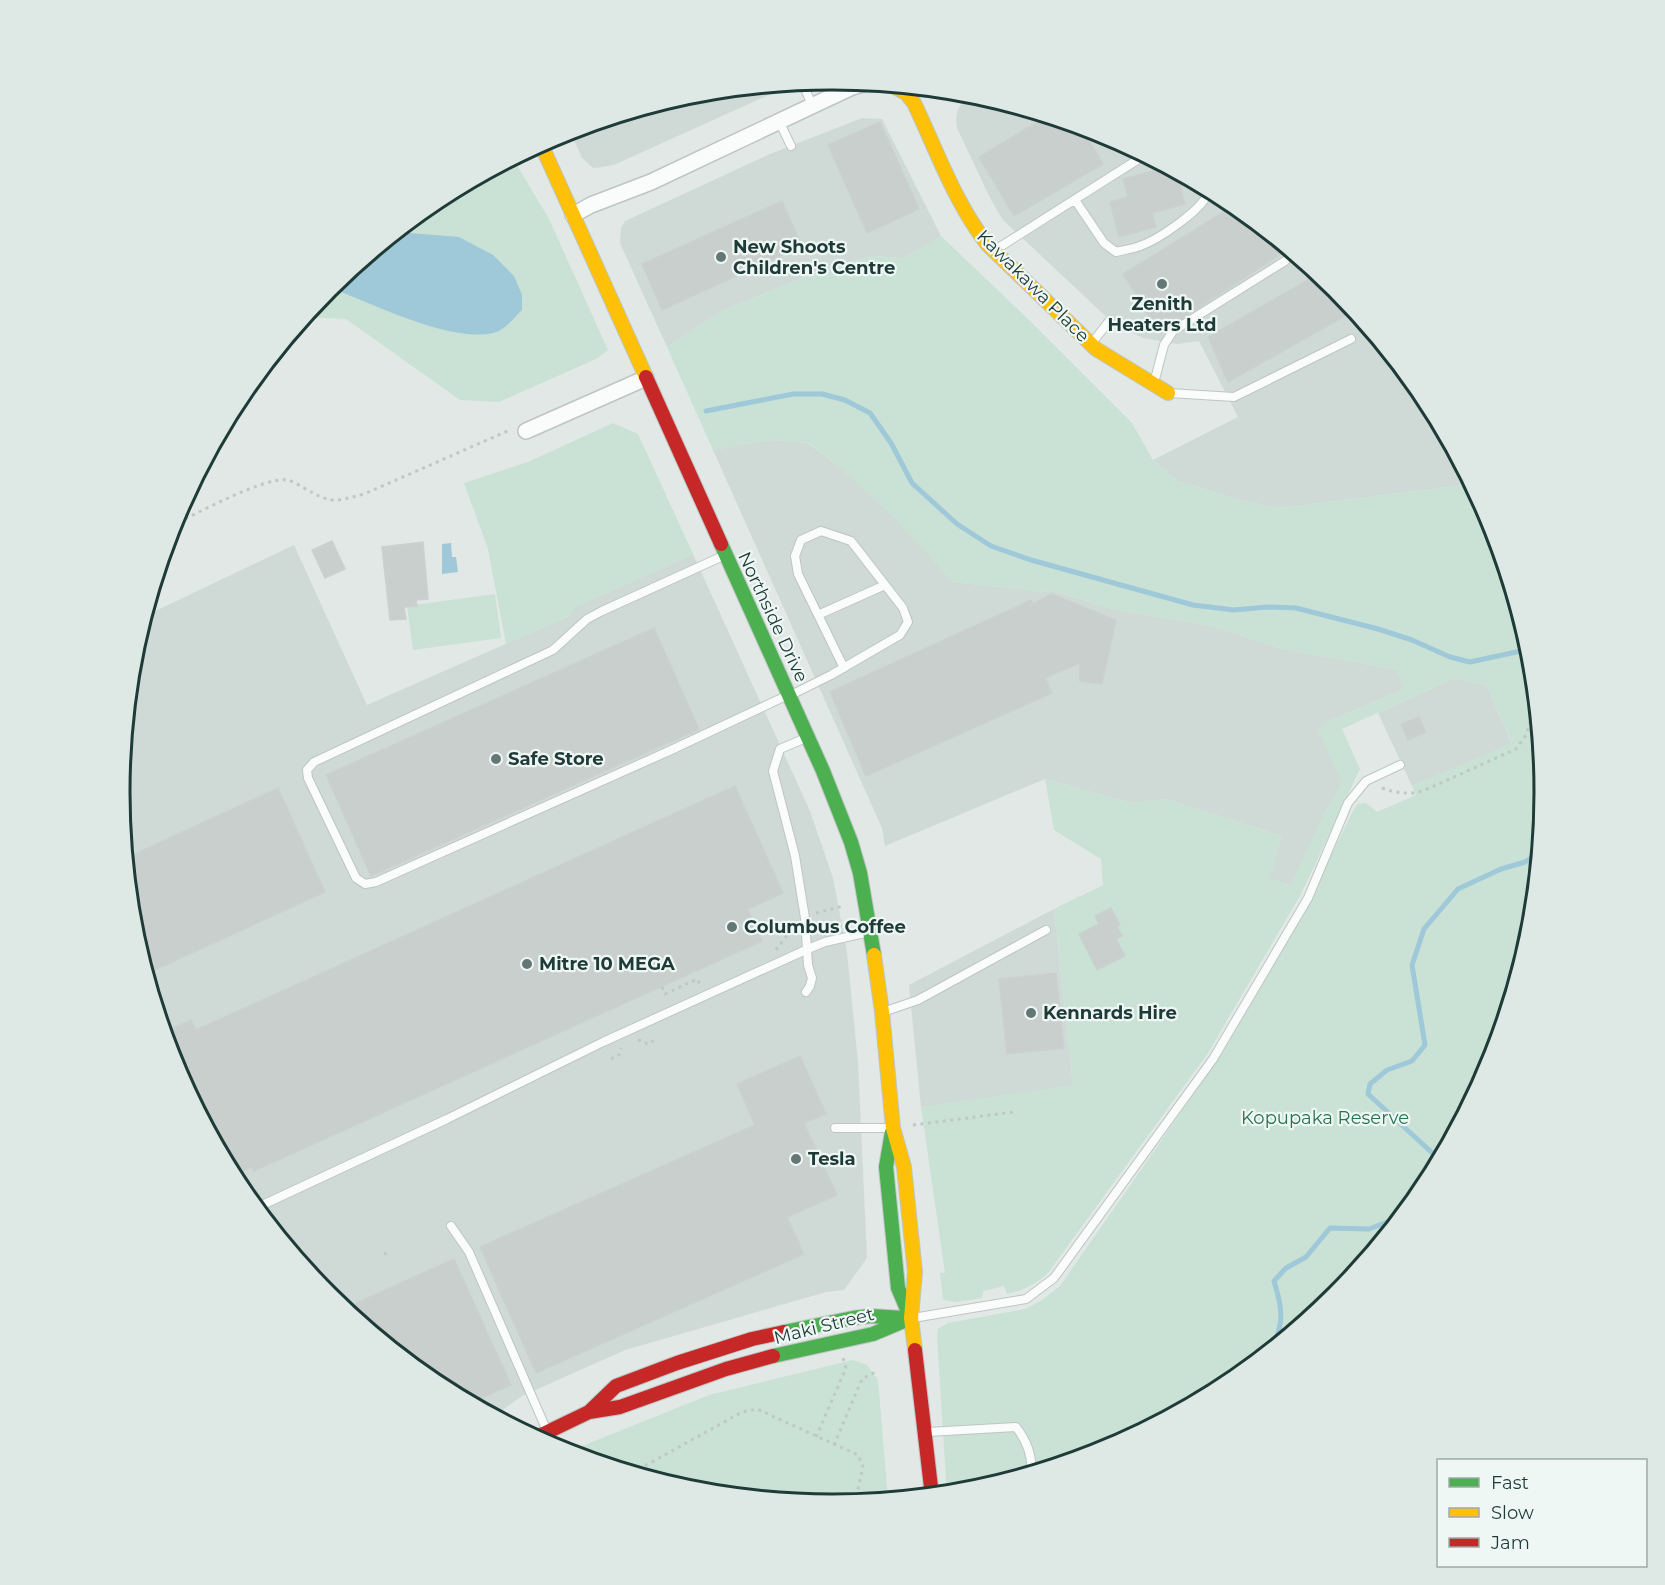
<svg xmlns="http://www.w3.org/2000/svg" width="1665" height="1585" font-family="Montserrat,sans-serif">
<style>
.built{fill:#cfdad6}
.green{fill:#c9e2d5}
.water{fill:#9fc8d9}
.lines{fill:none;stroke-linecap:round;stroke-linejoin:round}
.stream{stroke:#9fc8d9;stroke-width:5}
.building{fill:#c9cfcd;stroke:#cad1cf;stroke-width:1.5}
.lane-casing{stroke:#bec5c3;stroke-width:10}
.street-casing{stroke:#bec5c3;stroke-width:18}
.fast-casing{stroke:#bdc6c4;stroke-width:16}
.slow-casing{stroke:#bdc6c4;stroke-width:16}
.jam-casing{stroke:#bdc6c4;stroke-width:16}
.path{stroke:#bfc8c7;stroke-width:3;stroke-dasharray:3 4.5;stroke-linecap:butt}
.lane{stroke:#fafcfb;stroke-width:8}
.street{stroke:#fafcfb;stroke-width:15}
.fast{stroke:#4caf50;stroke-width:14}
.slow{stroke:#ffc107;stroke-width:14}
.jam{stroke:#c62828;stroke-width:14}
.poi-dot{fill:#637875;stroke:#eff7f4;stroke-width:2}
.labels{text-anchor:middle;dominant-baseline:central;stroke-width:4.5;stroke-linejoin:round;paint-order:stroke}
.poi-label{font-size:18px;font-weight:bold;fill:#1f3b38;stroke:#eff7f4;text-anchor:start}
.street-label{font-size:18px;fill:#1f3b38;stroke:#eff7f4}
.park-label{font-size:18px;fill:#277451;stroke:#eff7f4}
.rim{fill:none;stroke:#1f3b38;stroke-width:3}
</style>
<rect width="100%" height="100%" fill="#e1e8e6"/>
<path class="built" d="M795 83 616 164 603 167 593 168 582 158 570 131 694 93Z
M977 95 1106 134 1229 200 1337 289 1419 389 1432 409 1472 484 1280 508 1240 500 1178 481 1153 460 1238 417 1199 341 1177 344 1143 338 1114 324 1003 220 991 200 957 128 956 117 959 107 967 99Z
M862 118 882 119 941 236 904 258 872 256 822 270 724 310 667 347 620 243 621 228 625 221 770 154Z
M770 440 808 443 841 468 895 518 953 582 1045 592 1051 590 1116 610 1211 626 1283 649 1397 670 1404 689 1327 722 1342 783 1325 813 1291 885 1269 879 1282 836 1166 799 1131 803 1045 779 885 846 882 828 713 450Z
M294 545 367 705 569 616 575 607 693 554 810 811 833 878 847 952 858 1062 867 1258 844 1290 826 1292 625 1350 522 1396 494 1416 436 1385 328 1296 239 1188 174 1065 133 931 120 792 133 653 145 616Z
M1454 678 1487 686 1512 744 1412 786 1378 713Z
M1054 909 1073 1086 921 1107 909 985Z"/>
<path class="green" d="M513 159 548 217 608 350 596 359 499 402 460 400 346 319 305 317 329 288 437 199Z
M941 236 1029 320 1132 423 1153 460 1178 481 1240 500 1280 508 1472 484 1491 520 1532 654 1545 793 1532 932 1491 1066 1425 1189 1336 1297 1228 1386 1105 1451 971 1492 947 1494 937 1336 938 1329 948 1323 1025 1309 1042 1300 1060 1286 1223 1052 1295 928 1354 809 1358 804 1366 803 1377 812 1416 795 1412 786 1512 743 1487 686 1454 678 1342 729 1360 769 1301 894 1208 1053 1048 1273C1035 1285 1023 1290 1007 1294L1004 1286 983 1291 982 1298 956 1302 943 1300 940 1273H945L921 1107 1073 1085 1054 909 1103 885 1101 859 1054 830 1045 779 1131 803 1166 799 1282 836 1270 879 1290 885 1325 813 1342 783 1318 730 1327 722 1404 689 1397 670 1283 649 1211 626 1116 610 1051 590 1045 592 953 582 894 518 841 468 809 443 770 440 713 450 667 347 724 310 822 270 872 256 904 258Z
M613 423 638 434 693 554 575 607 569 616 506 644 488 549 464 483 528 462Z
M495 594 501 638 413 650 407 606Z
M853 1360 867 1365 878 1380 888 1500 832 1505 693 1492 565 1453 709 1395Z"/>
<path class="water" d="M398 232 459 237 493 255 514 276 522 295V310C513 319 505 330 493 333 450 343 371 303 329 287Z
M451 543 452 557H456L458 572 442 574V544Z
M736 1490 755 1493 773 1500 698 1492Z"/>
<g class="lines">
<path class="stream" d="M706 411 793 394H822L845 400 870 413 891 443 912 483 957 524 991 546 1031 560 1193 605 1234 610 1267 607 1296 608 1378 629 1412 640 1450 657 1470 662 1530 649
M1440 1160 1368 1094 1370 1084 1387 1070 1412 1061 1425 1045 1412 965 1424 929 1458 889 1501 869 1525 862 1540 852
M1272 1350C1284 1322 1283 1310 1274 1281L1286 1268 1306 1257 1330 1228 1369 1229 1400 1217 1413 1203"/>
</g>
<path class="building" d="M1047 116 1081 126 1103 164 1014 216 979 157Z
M880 122 919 209 867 233 828 145Z
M1167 167 1177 172 1185 204 1152 213 1156 227 1119 237 1110 202 1128 197 1123 179Z
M782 201 802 246 662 310 642 264Z
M1235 205 1289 249 1170 326 1160 334 1123 274Z
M1318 274 1334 302 1338 299 1347 315 1228 382 1208 337Z
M332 541 345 569 325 578 312 550Z
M423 542 428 599 416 600 417 606 404 607 406 619 390 620 382 547Z
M1051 594 1116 620 1102 684 1080 681V663L1045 678 1052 693 866 776 830 692 1031 600 1033 604Z
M654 628 699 729 371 876 326 775Z
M1419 717 1426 732 1408 740 1401 724Z
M735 786 783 893 748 909 762 941 254 1171 252 1167 233 1176 174 1065 164 1032 191 1020 196 1030Z
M278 788 325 892 146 974 133 931 126 858Z
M1111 908 1120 925 1117 927 1122 936 1116 939 1125 956 1097 970 1079 934 1099 924 1095 916Z
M1056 973 1064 1048 1007 1054 999 979Z
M800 1056 826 1114 804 1123 837 1195 787 1217 804 1254 536 1373 480 1247 755 1125 737 1084Z
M454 1259 511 1385 470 1403 436 1385 343 1309Z"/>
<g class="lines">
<defs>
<path id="lane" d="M802 82 812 105
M779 121 791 146
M1123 143 1124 145
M1075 200 1104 243 1116 252C1124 250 1132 249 1140 246 1157 240 1207 208 1209 189
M995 250 1145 155
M1092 343 1110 320
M1154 383 1164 345 1173 331 1285 261
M1169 393 1234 397 1351 339
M723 556 602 611 587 619 553 650 314 762 307 770 308 778 356 878 365 884 376 882 669 751 786 696
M818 615 885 585
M791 695 831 675 900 635 908 622 903 608 851 541 821 531 801 540 795 556 798 574 844 668
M806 992 810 986 812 978 808 965 805 918 795 856 773 771 780 749 808 737
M883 1012 918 1000 1046 930
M835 1128H892
M256 1208 447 1119 603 1042 808 949 825 942 869 932
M451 1226 469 1252 547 1431
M913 1318 1026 1299 1054 1278 1213 1059 1308 898 1348 803 1366 781 1400 765
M928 1432 1016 1427C1026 1440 1033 1457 1031 1474"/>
<path id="street" d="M573 215 591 205 651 182 852 87 866 83
M526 431 646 378"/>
<path id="fast" d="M721 544 823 771 851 842 860 873 874 955
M892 1132 886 1167 898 1288 910 1316
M784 1332 853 1318 870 1316 904 1318
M773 1356 873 1334 911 1318"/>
<path id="slow" d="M891 85 906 93 914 103C937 151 954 201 987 244L1096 349 1168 393
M541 144 646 377
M874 955 882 1012 893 1128 904 1167 915 1272 911 1318 915 1350"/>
<path id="jam" d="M646 377 721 544
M915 1350 932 1496
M589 1412 616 1386 677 1363 752 1339 784 1332
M535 1438 589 1412 620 1407 726 1369 773 1356"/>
</defs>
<use href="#lane" class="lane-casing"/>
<use href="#street" class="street-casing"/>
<use href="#fast" class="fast-casing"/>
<use href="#slow" class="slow-casing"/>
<use href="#jam" class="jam-casing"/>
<path class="path" d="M172 525C197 514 263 477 287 480 293 481 299 485 304 488 332 504 333 502 364 494L510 430
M1382 788C1396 793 1408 795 1423 791L1516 749 1526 735 1533 712
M816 913 843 906
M776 950 794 926
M662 987 665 994 697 979 700 984
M638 1040 644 1041 647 1044 655 1040
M611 1059 619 1055 621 1048
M913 1125 1014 1112
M385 1252 386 1256
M816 1437 846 1368 843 1358
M834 1445 862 1379 877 1371
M632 1473 742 1412 757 1409 858 1455 863 1467 855 1503"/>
<use href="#lane" class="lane"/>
<use href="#street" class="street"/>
<use href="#fast" class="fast"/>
<use href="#slow" class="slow"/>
<use href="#jam" class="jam"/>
</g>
<g class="poi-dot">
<circle cx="721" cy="257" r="6"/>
<circle cx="1162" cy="284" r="6"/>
<circle cx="496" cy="759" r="6"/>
<circle cx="732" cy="927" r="6"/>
<circle cx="527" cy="964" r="6"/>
<circle cx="1031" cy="1013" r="6"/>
<circle cx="796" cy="1159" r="6"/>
</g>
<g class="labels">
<g class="poi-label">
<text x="733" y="247">New Shoots<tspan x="733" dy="21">Children's Centre</tspan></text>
<text x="1162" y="304" text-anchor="middle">Zenith<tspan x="1162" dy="21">Heaters Ltd</tspan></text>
<text x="508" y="759">Safe Store</text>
<text x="744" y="927">Columbus Coffee</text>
<text x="539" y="964">Mitre 10 MEGA</text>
<text x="1043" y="1013">Kennards Hire</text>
<text x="808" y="1159">Tesla</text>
</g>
<g class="street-label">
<text transform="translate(1033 286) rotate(45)">Kawakawa Place</text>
<text transform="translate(773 617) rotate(65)">Northside Drive</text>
<text transform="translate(824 1326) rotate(-14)">Maki Street</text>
</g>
<g class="park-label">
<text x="1325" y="1118">Kopupaka Reserve</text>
</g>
</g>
<path d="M0 0H1665V1585H0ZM130 792a702 702 0 1 1 1404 0a702 702 0 1 1-1404 0Z" fill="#dee8e5" fill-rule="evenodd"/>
<path class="rim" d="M130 792a702 702 0 1 1 1404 0a702 702 0 1 1-1404 0Z"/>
<rect x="1437" y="1459" width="210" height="108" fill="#eff7f4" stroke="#9caca9" stroke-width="1.5"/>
<rect x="1449" y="1478" width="30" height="9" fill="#4caf50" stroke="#9caca9" stroke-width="1.5"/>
<text x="1491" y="1489" font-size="18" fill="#1f3b38">Fast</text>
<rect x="1449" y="1508" width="30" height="9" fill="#ffc107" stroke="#9caca9" stroke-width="1.5"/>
<text x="1491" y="1519" font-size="18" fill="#1f3b38">Slow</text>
<rect x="1449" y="1538" width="30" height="9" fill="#c62828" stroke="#9caca9" stroke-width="1.5"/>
<text x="1491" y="1549" font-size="18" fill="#1f3b38">Jam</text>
</svg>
